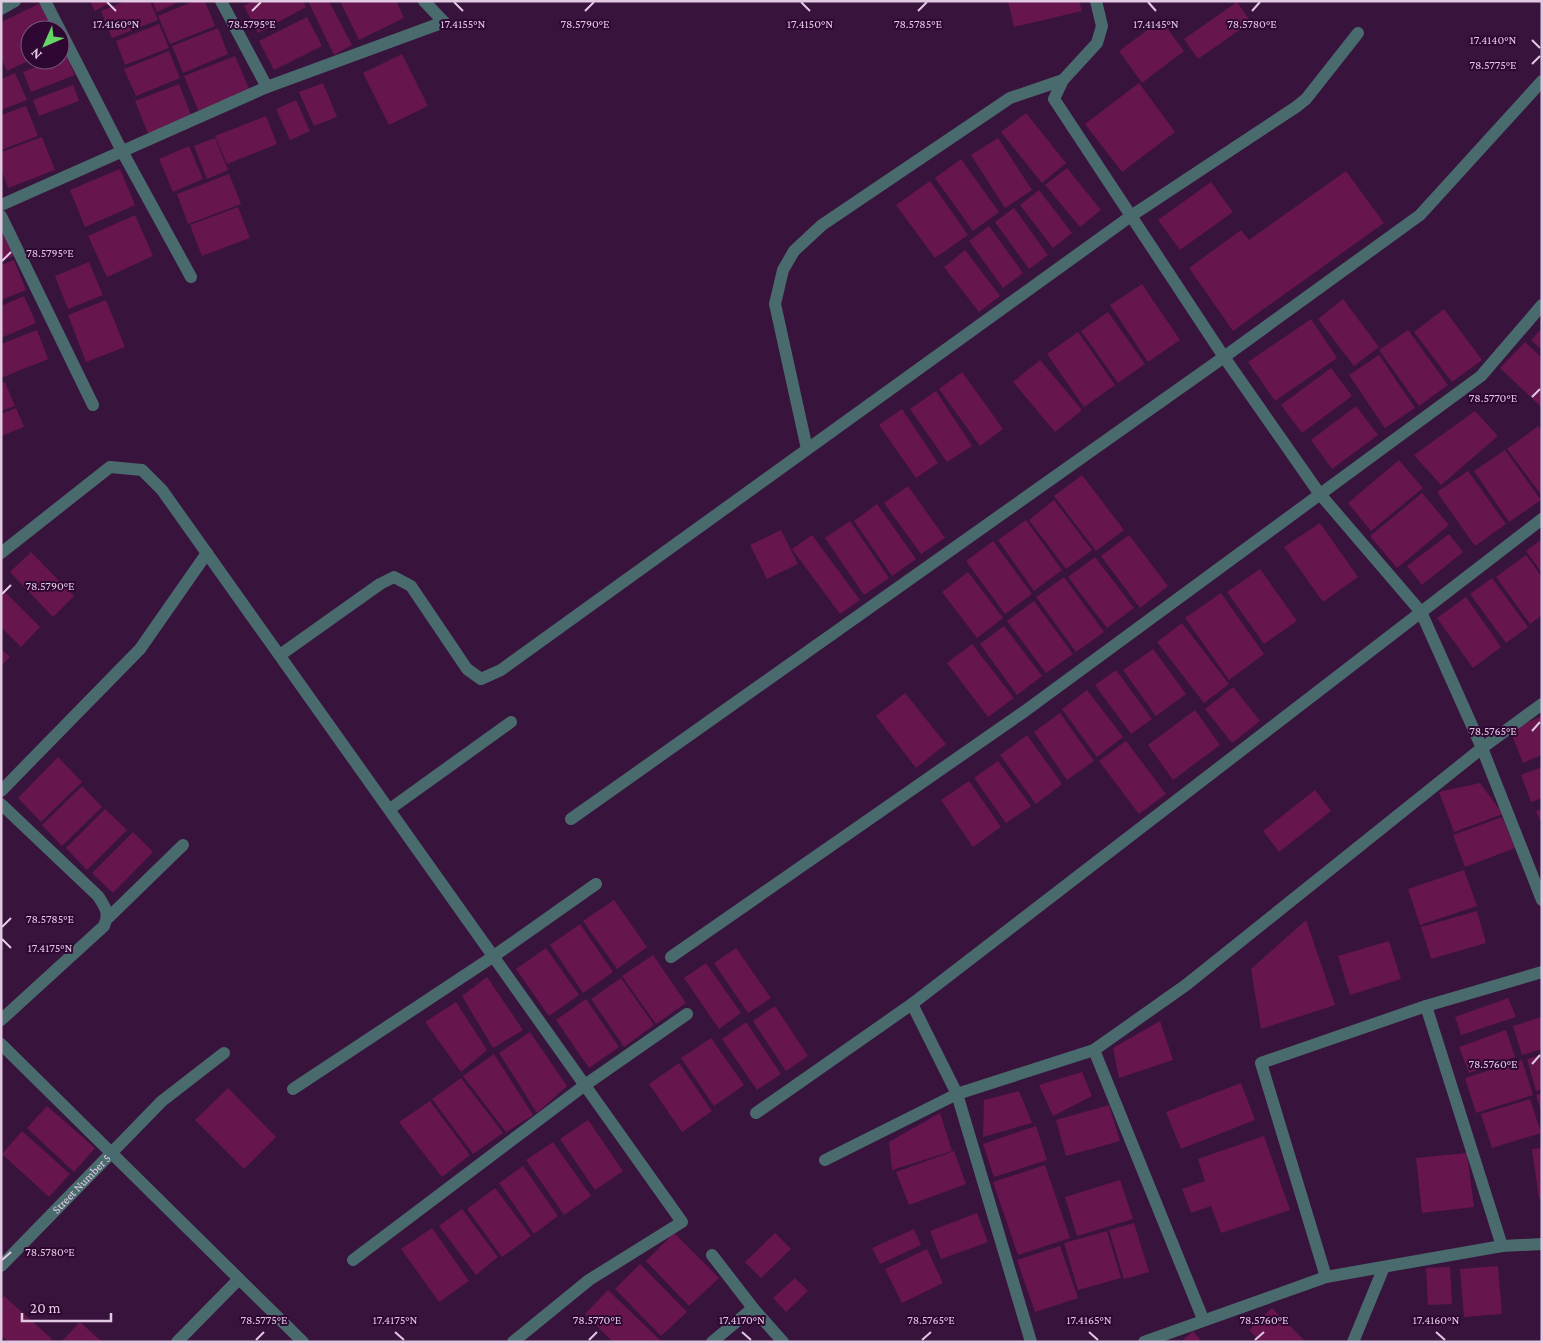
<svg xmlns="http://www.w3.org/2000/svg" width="1543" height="1343" font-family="'Crimson Pro',serif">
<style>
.building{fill:#66164d}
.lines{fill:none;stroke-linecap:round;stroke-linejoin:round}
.minor{stroke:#4a6b6e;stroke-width:12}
.ticks{fill:none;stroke:#e1c9e2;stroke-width:2}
.labels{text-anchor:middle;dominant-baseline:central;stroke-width:4;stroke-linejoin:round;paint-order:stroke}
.street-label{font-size:12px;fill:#e1c9e2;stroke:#2e0832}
.ticks-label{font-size:12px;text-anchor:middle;fill:#e1c9e2;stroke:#2e0832;stroke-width:4;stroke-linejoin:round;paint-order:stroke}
</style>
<rect width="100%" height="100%" fill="#38133c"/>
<path class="building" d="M90 1H113L95 11Z
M126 1H150L158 20 112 38 101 11Z
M152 1H181L157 12Z
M194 1H205L215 26 170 44 158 16Z
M253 1H303L306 7 258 33 244 6Z
M308 1H329L352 45 334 55Z
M340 1H396L404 18 359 40Z
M1008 1H1079L1082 11 1014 27Z
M43 2 56 30H30V60L7 71 1 58V22Z
M1237 2 1251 22 1198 59 1184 39Z
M307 17 322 46 274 70 259 41Z
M1161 20 1184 51 1142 83 1119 51Z
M159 24 169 48 125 65 116 41Z
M218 28 228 54 183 73 172 46Z
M169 51 180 78 136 96 124 69Z
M402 54 428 106 389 125 363 73Z
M66 55 75 75 31 92 23 72 53 60H60V57Z
M235 56 250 91 199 112 184 76Z
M15 73 27 100 1 110V79Z
M323 83 337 117 314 126 299 92Z
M1139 83 1175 132 1122 172 1085 124Z
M179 84 193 120 149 136 135 101Z
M73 85 79 101 39 116 33 100Z
M296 100 310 131 290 140 276 109Z
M26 106 38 136 1 150V115Z
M1026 113 1066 163 1042 183 1001 132Z
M266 116 277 144 227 164 215 136Z
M42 137 55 170 8 188 1 169V152Z
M215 138 228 170 207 179 194 146Z
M998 138 1032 190 1005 208 971 155Z
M189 146 203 179 173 192 159 159Z
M961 159 999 212 973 231 935 178Z
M1067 168 1101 210 1080 227 1045 185Z
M120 169 135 205 85 227 70 190Z
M1346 171 1384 223 1233 331 1189 268 1241 230 1249 240Z
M229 174 241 204 188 224 177 194Z
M930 181 968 235 935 258 896 205Z
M1211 182 1233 212 1180 250 1158 220Z
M1039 190 1072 233 1053 248 1020 205Z
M238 207 250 238 202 256 190 225Z
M1014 208 1048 255 1029 269 995 222Z
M135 215 153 256 107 277 88 236Z
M1 226 14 256 1 261Z
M989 226 1023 273 1003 288 969 241Z
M965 250 1000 296 979 312 944 267Z
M14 260 26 290 1 300V265Z
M89 262 103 295 68 309 55 276Z
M1142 284 1180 340 1148 362 1110 305Z
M24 296 36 323 1 338V306Z
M1343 299 1379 347 1354 366 1318 319Z
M106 300 125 347 86 362 68 315Z
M1444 309 1482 360 1452 382 1414 332Z
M1108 312 1145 364 1118 383 1081 331Z
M1311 319 1337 358 1275 401 1248 362Z
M1542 328V350L1531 340Z
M37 330 48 359 1 378V344Z
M1408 330 1448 385 1419 406 1379 350Z
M1078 332 1115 385 1084 407 1047 354Z
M1525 342 1542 358V408L1500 368Z
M1379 355 1415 408 1385 428 1349 375Z
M1040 360 1082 410 1055 432 1013 382Z
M1331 368 1352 396 1302 433 1281 405Z
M962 372 1003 429 980 446 939 389Z
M5 382 15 406 1 411V384Z
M936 391 972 446 947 462 910 409Z
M1356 406 1378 435 1332 469 1311 440Z
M16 408 24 427 1 436V414Z
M902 409 938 463 916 478 879 425Z
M1475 411 1498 436 1441 485 1414 455Z
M1538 426 1542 431V496L1507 449Z
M1505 450 1541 500 1509 522 1474 471Z
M1399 460 1423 488 1371 531 1348 503Z
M1468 471 1506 524 1475 546 1437 492Z
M1082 475 1124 530 1096 551 1054 496Z
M908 486 945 538 921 554 884 503Z
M1422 493 1449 525 1397 568 1370 536Z
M1054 500 1092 550 1066 569 1029 520Z
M877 504 916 559 892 576 854 521Z
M1026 520 1062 570 1034 591 998 540Z
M850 521 889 578 864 595 825 538Z
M1320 523 1358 577 1323 602 1284 547Z
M781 530 798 564 767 579 750 545Z
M1449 534 1463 552 1422 585 1407 566Z
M812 535 860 600 840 614 792 549Z
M1129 535 1168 586 1140 608 1101 556Z
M1542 539V573L1526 551Z
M993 541 1032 594 1005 614 966 561Z
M31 552 74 596 53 617 10 572Z
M1526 555 1542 577V615L1530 624 1496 577Z
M1095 557 1134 608 1107 628 1068 577Z
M1260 569 1297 621 1264 644 1227 592Z
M968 572 1003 618 977 638 942 592Z
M1064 577 1104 632 1076 652 1036 597Z
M1492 578 1528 627 1506 643 1470 594Z
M1 588 40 627 21 647 1 627Z
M1221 593 1264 654 1229 680 1185 618Z
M1466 597 1501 647 1473 668 1437 618Z
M1034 601 1073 654 1046 673 1007 621Z
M1182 623 1229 684 1204 703 1157 642Z
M1004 626 1042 676 1017 695 980 644Z
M972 644 1014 698 988 717 947 663Z
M1 649 10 657 1 666Z
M1153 649 1186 694 1156 716 1123 670Z
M1116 670 1152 719 1131 734 1095 685Z
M1233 687 1260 721 1232 743 1205 709Z
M1087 690 1123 737 1097 757 1062 709Z
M905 693 946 744 916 768 876 716Z
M1195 710 1220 745 1173 780 1148 745Z
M1060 713 1094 761 1067 780 1034 732Z
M1542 716V755L1523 763 1510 730Z
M1027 735 1062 784 1036 804 1000 755Z
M1126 741 1166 794 1139 814 1099 761Z
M58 757 82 782 41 822 18 798Z
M998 761 1031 806 1006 823 974 778Z
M1542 767V798L1531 802 1521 775Z
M969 781 1001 827 973 847 941 800Z
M1480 783 1503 814 1454 832 1439 792Z
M82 786 102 807 62 846 42 825Z
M1315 790 1331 811 1279 852 1263 831Z
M105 809 127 830 87 870 66 848Z
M1542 809V825L1536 811Z
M1502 817 1515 848 1465 867 1453 835Z
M133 832 153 852 113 893 92 873Z
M1464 870 1477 906 1420 925 1408 889Z
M614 900 647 947 617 969 583 921Z
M1477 911 1486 943 1431 959 1421 927Z
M1306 920 1335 1005 1261 1029 1251 969Z
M580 924 613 972 583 993 550 945Z
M1389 941 1401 979 1350 995 1338 956Z
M546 948 579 995 549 1016 516 969Z
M736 948 771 998 748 1013 714 963Z
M653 955 686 1003 656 1024 622 976Z
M706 963 741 1013 719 1029 684 978Z
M487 977 523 1030 493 1048 462 996Z
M621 978 654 1025 624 1047 591 999Z
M1508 998 1516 1017 1461 1035 1455 1017Z
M586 999 619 1047 589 1068 556 1020Z
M456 1002 487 1050 461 1072 425 1022Z
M775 1006 808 1056 786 1071 753 1021Z
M1542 1017V1049L1522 1055 1513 1026Z
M1160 1021 1173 1060 1119 1078 1113 1048Z
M746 1022 781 1074 757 1090 722 1039Z
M1506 1030 1515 1057 1469 1073 1459 1047Z
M530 1032 567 1086 537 1113 499 1053Z
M711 1038 744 1085 714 1106 681 1058Z
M494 1054 533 1115 506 1132 463 1076Z
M1542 1055V1089L1536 1091 1527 1059Z
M1522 1060 1533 1095 1476 1113 1465 1078Z
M679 1063 712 1111 682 1132 649 1084Z
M1082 1072 1092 1096 1053 1116 1039 1085Z
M461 1078 503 1133 473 1154 432 1099Z
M1241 1083 1255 1120 1181 1149 1166 1112Z
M228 1088 276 1137 244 1169 195 1120Z
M1019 1091 1032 1123 983 1137 984 1100Z
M1542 1093V1111H1541L1536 1095Z
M1530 1099 1541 1133 1492 1148 1481 1114Z
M430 1101 470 1155 442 1177 399 1122Z
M1109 1105 1120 1141 1066 1156 1056 1120Z
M47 1106 95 1148 74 1172 27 1128Z
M940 1113 952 1151 892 1170 889 1142Z
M588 1120 623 1171 595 1190 560 1139Z
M1036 1126 1047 1160 994 1177 983 1144Z
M22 1131 70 1174 49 1197 2 1154Z
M1264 1136 1290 1210 1221 1233 1211 1206 1191 1213 1182 1189 1205 1181 1198 1159Z
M553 1142 591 1196 564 1215 526 1160Z
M1542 1148V1199H1539L1532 1149Z
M954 1151 966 1184 909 1205 896 1172Z
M1467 1153 1474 1207 1422 1213 1416 1158Z
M1045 1165 1070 1238 1018 1255 993 1182Z
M523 1166 558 1216 534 1234 499 1183Z
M1120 1180 1133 1219 1077 1236 1065 1197Z
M495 1188 531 1236 502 1257 467 1209Z
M462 1209 498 1257 476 1275 439 1226Z
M977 1213 988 1242 941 1259 930 1231Z
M1134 1223 1149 1272 1124 1279 1109 1230Z
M432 1228 469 1281 439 1302 401 1249Z
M914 1229 921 1245 880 1264 872 1248Z
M1107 1231 1121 1278 1078 1290 1064 1243Z
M674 1233 719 1278 689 1306 646 1261Z
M775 1233 791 1249 761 1278 745 1262Z
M1060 1246 1078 1298 1035 1312 1017 1260Z
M927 1249 943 1283 902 1303 885 1269Z
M640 1264 687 1312 661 1336 615 1289Z
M1498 1266 1502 1314 1464 1317 1460 1269Z
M1450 1267 1452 1304 1428 1305 1426 1268Z
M795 1278 808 1291 786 1312 773 1298Z
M608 1290 660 1340 659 1342H613L585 1314Z
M4 1296 52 1339 49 1342H8L1 1335V1300Z
M1272 1308 1306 1342H1261L1249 1330Z
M80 1322 102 1342H61Z
M1193 1331 1202 1342H1181Z"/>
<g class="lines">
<g class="minor">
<path d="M45 1 123 153 191 277"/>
<path d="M221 1 267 87"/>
<path d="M1096 1 1102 26 1097 43 1063 80 1054 99 1224 357 1319 493 1421 612 1482 748 1542 900"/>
<path d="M1 9 15 1"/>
<path d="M1 205 267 87 444 22 424 1"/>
<path d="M1 216 93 405"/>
<path d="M807 449 775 304 783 270 794 251 822 225 1010 98 1063 80"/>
<path d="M1 553 110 467 142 470 162 490 682 1222 589 1280 513 1342"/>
<path d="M280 655 380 584 394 577 411 586 467 669 481 679 501 670 1131 216 1296 107 1306 99 1358 33"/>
<path d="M1 791 140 649 207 553"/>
<path d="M1 804 98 896C105 907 110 913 104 926L1 1020"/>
<path d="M390 809 511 722"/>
<path d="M571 819 1224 357 1420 215 1542 81"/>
<path d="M108 918 183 845"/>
<path d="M671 957 1025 711 1481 376 1542 305"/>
<path d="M912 1004 957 1094 1031 1342"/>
<path d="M1426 1006 1502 1246"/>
<path d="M1 1044 303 1342"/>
<path d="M1094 1050 1203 1319"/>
<path d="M293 1089 494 956 596 884"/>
<path d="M756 1113 912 1004 1542 519"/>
<path d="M825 1160 957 1094 1094 1050 1186 985 1482 748 1542 704"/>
<path d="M712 1255 753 1308 783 1342"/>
<path d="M353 1260 585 1085 687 1014"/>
<path id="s1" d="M1 1266 162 1101 224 1053"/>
<path d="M1326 1277 1261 1063 1426 1006 1542 972"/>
<path d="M177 1342 239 1279"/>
<path d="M712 1342 753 1308"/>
<path d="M1144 1342 1326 1277 1502 1246 1542 1244"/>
<path d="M1353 1342 1384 1267"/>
</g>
</g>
<path class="ticks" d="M107 2 116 11M454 2 463 11M801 2 810 11M1148 2 1156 11M252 11 261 2M585 11 594 2M918 11 927 2M1252 11 1260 2M1532 40 1540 48M1532 64 1540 56M2 261 11 252M1532 397 1540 389M2 594 11 585M1532 731 1540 722M2 927 11 918M2 939 11 948M1532 1064 1540 1055M2 1260 11 1252M395 1332 404 1340M742 1332 751 1340M1089 1332 1098 1340M1436 1332 1445 1340M256 1340 264 1332M589 1340 597 1332M922 1340 931 1332M1255 1340 1264 1332"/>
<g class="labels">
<g class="street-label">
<text stroke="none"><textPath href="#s1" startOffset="115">Street Number 5</textPath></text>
</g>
</g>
<g class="ticks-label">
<text x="116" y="28">17.4160°N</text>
<text x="252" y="28">78.5795°E</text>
<text x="463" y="28">17.4155°N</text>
<text x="585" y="28">78.5790°E</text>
<text x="810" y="28">17.4150°N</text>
<text x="918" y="28">78.5785°E</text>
<text x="1156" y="28">17.4145°N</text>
<text x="1252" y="28">78.5780°E</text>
<text x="1493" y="44">17.4140°N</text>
<text x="1493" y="69">78.5775°E</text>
<text x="50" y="257">78.5795°E</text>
<text x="1493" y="402">78.5770°E</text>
<text x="50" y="590">78.5790°E</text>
<text x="1493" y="735">78.5765°E</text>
<text x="50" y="923">78.5785°E</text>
<text x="50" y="952">17.4175°N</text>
<text x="1493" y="1068">78.5760°E</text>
<text x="50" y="1256">78.5780°E</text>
<text x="264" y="1324">78.5775°E</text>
<text x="395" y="1324">17.4175°N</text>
<text x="597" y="1324">78.5770°E</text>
<text x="742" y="1324">17.4170°N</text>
<text x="931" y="1324">78.5765°E</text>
<text x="1089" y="1324">17.4165°N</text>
<text x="1264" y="1324">78.5760°E</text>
<text x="1436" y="1324">17.4160°N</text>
</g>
<rect width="1543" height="1343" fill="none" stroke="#e1c9e2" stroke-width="5"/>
<g transform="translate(45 45) rotate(225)"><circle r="24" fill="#2e0832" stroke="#765578"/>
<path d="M0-4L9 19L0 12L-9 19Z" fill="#66d467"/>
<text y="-8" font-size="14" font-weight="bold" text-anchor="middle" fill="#e1c9e2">N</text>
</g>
<path d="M22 1313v8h89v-8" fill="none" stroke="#e1c9e2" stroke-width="2.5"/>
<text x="30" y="1313" font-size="15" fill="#e1c9e2" stroke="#2e0832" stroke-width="4" paint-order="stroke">20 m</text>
</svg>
